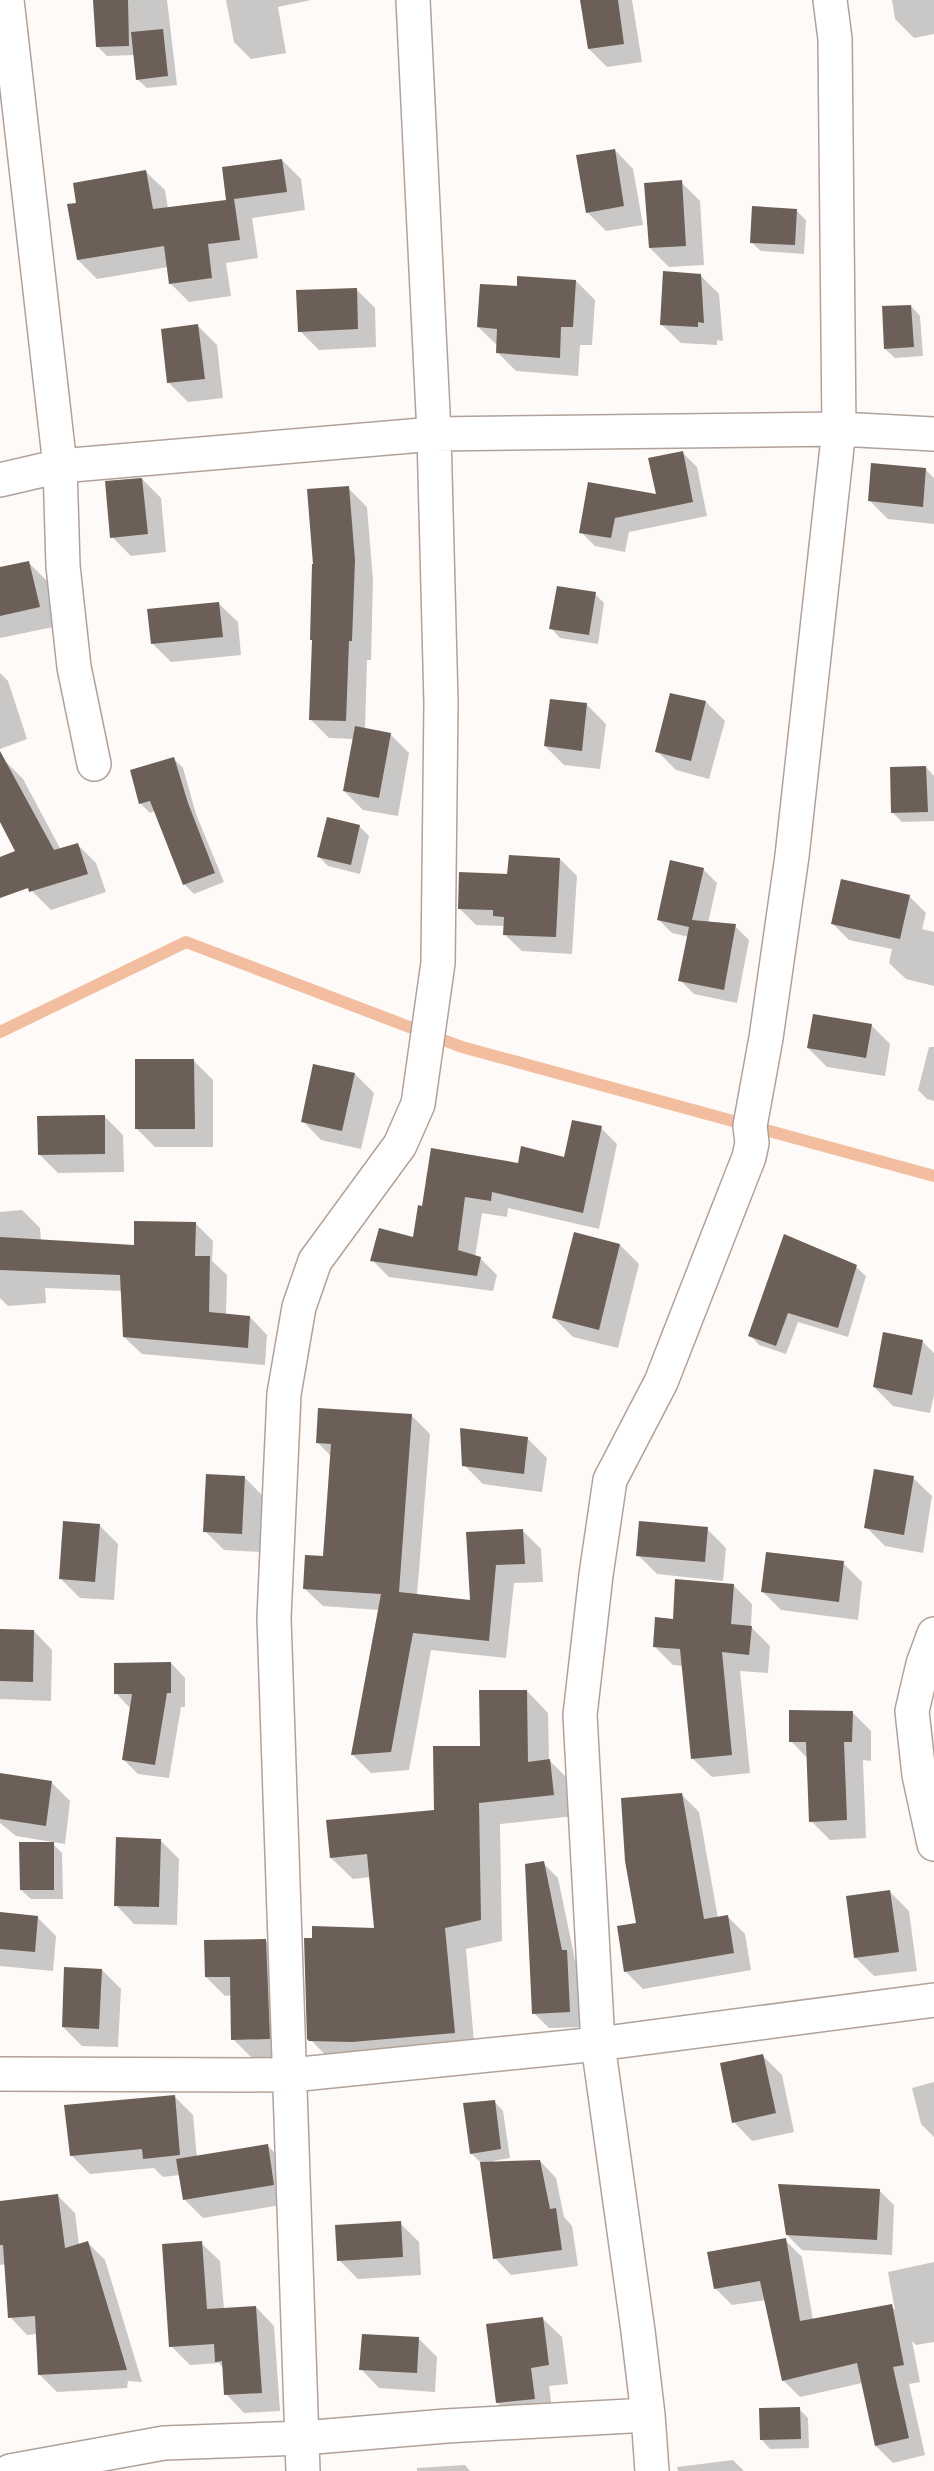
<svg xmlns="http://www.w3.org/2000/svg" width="934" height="2471" font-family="'Asap Condensed',sans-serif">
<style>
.shadow{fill:#0003}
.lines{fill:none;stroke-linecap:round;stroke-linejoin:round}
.stream{stroke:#f2be9f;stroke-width:12}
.building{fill:#6c5f57}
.street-casing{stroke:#b1a299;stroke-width:36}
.street{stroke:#fff;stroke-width:33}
</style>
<rect width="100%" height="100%" fill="#fdfaf8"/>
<path class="shadow" d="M95 0H167L177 85 147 88 137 79 135 55 107 56 97 46Z
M226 0H311L278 7 286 53 251 59 234 42Z
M581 0H632L642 62 607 67 589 49Z
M892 0H934V34L914 38 895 19Z
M615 150 633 169 643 225 606 231 587 212Z
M282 160 301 179 305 210 252 218 258 258 226 263 231 296 189 302 170 283 168 267 97 279 78 260V204L146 172 165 190 168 209 228 201Z
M681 182 700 201 704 265 669 267 650 248Z
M796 210 806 220 804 254 761 251 751 242Z
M700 275 719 294 723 341 717 340V345L681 343 662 325Z
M576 281 595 300 592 345H580L578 376 516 371 497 352 498 346 478 327 518 288Z
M356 289 375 308 376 347 319 350 300 331Z
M911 306 920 316 923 356 895 358 885 349Z
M198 326 217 345 223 398 188 402 169 383Z
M682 452 697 467 707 516 629 532 625 552 595 546 581 532 657 496Z
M925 469 934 478V524L888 519 869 500Z
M142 479 161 498 166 552 131 556 112 537Z
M348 488 367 507 373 580 371 660H367L365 729 390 734 409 753 398 816 363 810 344 791 354 739 329 738 310 719 314 642 313 565Z
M28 562 47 581 58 626 0 638V569Z
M595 594 604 603 598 644 560 638 551 628Z
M219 604 238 622 241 655 171 662 152 643Z
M0 673 8 681 27 739 0 749Z
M706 702 725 721 709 779 676 770 657 751Z
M587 705 606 724 600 769 564 765 545 746Z
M174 759 183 768 196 814 224 882 194 894 184 884 155 811 150 813 141 804 132 771Z
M4 760 23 779 61 850 77 844 96 863 106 892 51 910 32 891 0 793V762Z
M926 767 934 776V821L902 822 892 812Z
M359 826 369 836 360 874 328 866 319 857Z
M560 859 577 876 572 954 522 951 504 934 505 926 476 925 459 908 509 875Z
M703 869 717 883 708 923 735 926 749 940 737 1003 694 994 680 980 689 937 672 933 658 919Z
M909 896 926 913 922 929 934 932V986L906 979 889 963 892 949 849 940 832 923Z
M871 1025 890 1044 885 1076 827 1067 808 1048Z
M929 1047H934V1101L927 1099 918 1090Z
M194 1061 213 1080V1147H155L136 1128Z
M355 1074 374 1093 361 1149 321 1140 303 1121Z
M104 1116 123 1135 124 1172 58 1173 39 1154Z
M601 1128 617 1144 599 1229 508 1208 507 1217 482 1213 475 1257 480 1258 497 1275 493 1291 389 1277 372 1260 414 1239 423 1207 519 1165 565 1159Z
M22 1210 40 1228 41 1241 135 1246 195 1223 213 1241 212 1261 227 1275 226 1315 250 1317 267 1335 265 1365 142 1354 124 1337 123 1291 45 1288 46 1303 8 1306 0 1298V1212Z
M620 1245 639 1264 618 1348 573 1337 554 1318Z
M856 1267 866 1276 848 1337 798 1322 786 1354 759 1345 750 1335Z
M922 1341 934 1353V1395L930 1413 893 1406 874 1387Z
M412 1416 430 1434 417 1595 472 1602 468 1534 523 1531 541 1549 543 1582 514 1583 506 1658 431 1650 409 1770 371 1773 353 1755 379 1610 323 1606 304 1588 325 1558 332 1457 317 1442Z
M528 1439 547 1458 542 1492 483 1484 464 1465Z
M244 1477 263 1496 261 1552 224 1550 205 1531Z
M913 1478 932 1496 923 1553 885 1546 866 1527Z
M99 1525 118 1544 114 1600 80 1598 61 1579Z
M707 1529 726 1548 723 1581 657 1574 638 1555Z
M843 1563 862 1582 858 1620 781 1610 762 1591Z
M733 1585 752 1604 751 1627 770 1646 768 1673 740 1671 750 1773 712 1777 693 1759 683 1666 673 1665 654 1646 675 1621Z
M0 1630 34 1631 52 1650 51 1701 0 1699Z
M171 1663 185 1678V1707H181L169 1778 138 1774 124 1760 130 1708 116 1693Z
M527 1691 548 1713 549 1760 571 1782 574 1816 500 1824 502 1941 466 1949 475 2054 332 2062 309 2038 375 1929 371 1877 353 1879 331 1858 435 1811 481 1747Z
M852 1712 871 1731V1761L863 1760 866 1838 830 1840 811 1821 808 1759 791 1741Z
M0 1774 51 1782 70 1801 65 1844 16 1836 0 1823Z
M681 1794 699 1812 718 1918 728 1917 745 1934 751 1970 643 1989 625 1971 638 1924Z
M160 1840 179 1859 177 1925 134 1924 116 1905Z
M51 1842 62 1853 63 1899H31L21 1890Z
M543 1863 558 1878 575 1960 582 1967 585 2027 549 2028 534 2013Z
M890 1892 909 1911 917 1971 874 1976 855 1957Z
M0 1914 37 1917 56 1936 53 1971 0 1966Z
M266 1941 284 1960 288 2058H252L233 2039 232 1995 225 1996 206 1977Z
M102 1970 121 1989 118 2047 82 2046 63 2027Z
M763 2056 782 2075 794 2132 752 2141 734 2122Z
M934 2082V2137L921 2124 912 2088Z
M174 2096 193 2115 197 2158 268 2146 287 2165 293 2203 203 2218 184 2199 180 2175 163 2177 154 2168 90 2174 71 2155Z
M494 2101 503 2111 510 2158 493 2161V2163L540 2161 556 2178 564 2217 572 2226 578 2266 511 2275 495 2258 480 2162 471 2153Z
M879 2190 894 2205 892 2255 802 2250 787 2235Z
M57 2195 75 2213 79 2245 88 2243 105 2260 142 2382 128 2381 127 2388 57 2392 40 2375 37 2334 27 2335 10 2317 6 2264 0 2265V2202Z
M400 2223 419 2242 421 2275 358 2279 339 2260Z
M785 2240 802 2257 813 2320 892 2306 895 2310 888 2272 934 2262V2342L916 2345 912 2341 920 2382 909 2384 925 2455 893 2463 876 2446 862 2383 800 2397 783 2380 766 2300 732 2305 715 2288Z
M201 2243 220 2261 224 2309 256 2307 274 2326 280 2411 244 2413 226 2394 224 2369 219 2363 190 2365 171 2346Z
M543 2319 562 2337 568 2384 549 2386 553 2417 517 2422 498 2403Z
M418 2338 437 2357 435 2392 379 2388 361 2369Z
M799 2409 808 2418 809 2448 770 2449 761 2439Z
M733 2460 744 2471H678L677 2467Z
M465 2465 470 2471H417V2468Z"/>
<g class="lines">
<path class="stream" d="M0 1032 186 942 462 1047 934 1176"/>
</g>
<path class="building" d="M93 0H128L129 46 96 47Z
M580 0H618L624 44 588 49Z
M163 29 168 76 136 80 131 32Z
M615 149 624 206 586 213 576 155Z
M282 159 287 192 234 199 240 240 208 244 212 278 169 284 164 246 77 260 67 204 76 203 73 183 146 170 153 209 226 200 222 167Z
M682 180 686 246 649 248 644 183Z
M752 206 797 209 795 245 750 243Z
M663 271 701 274 704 323 698 322V327L660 325Z
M517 276 576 280 573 327H561L560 358 496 353 497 329 477 327 480 284 517 286Z
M357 288 358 329 298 332 296 290Z
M911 305 914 347 884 349 882 306Z
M198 324 205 379 167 383 161 329Z
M683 451 693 502 615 518 611 538 579 533 588 482 656 494 648 458Z
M871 463 926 468 923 507 868 501Z
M142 478 148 534 110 538 105 481Z
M349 486 355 560 352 641H349L346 721 309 720 312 640H310L312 564H313L307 489Z
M29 561 40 607 0 616V567Z
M557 586 596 592 589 635 549 629Z
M219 602 223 637 151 644 147 609Z
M670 693 706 701 691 761 655 752Z
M550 699 587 703 582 751 544 746Z
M355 726 391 733 379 798 343 791Z
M0 751 54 850 78 843 88 874 29 892 28 888 0 898V857L15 851 0 822Z
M174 757 188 803 215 873 183 885 150 801 139 804 130 770Z
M926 766 928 812 891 813 890 767Z
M327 817 360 825 351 865 317 857Z
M509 855 560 858 556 937 503 935 504 917 493 916V910L458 909 459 872 507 874Z
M670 860 704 868 692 920 736 924 724 990 678 981 689 927 657 920Z
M841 879 910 895 900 939 831 924Z
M813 1014 872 1024 866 1058 807 1048Z
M135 1059H194L195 1129H135Z
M313 1064 355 1073 342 1131 301 1122Z
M105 1115V1154L38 1155 37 1116Z
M572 1120 602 1126 583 1213 492 1192 491 1201 465 1197 458 1250 481 1257 477 1276 370 1261 379 1228 413 1237 418 1205 422 1206 431 1148 518 1163 521 1146 564 1157Z
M134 1221 196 1222 195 1256H210L209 1312 250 1316 248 1348 123 1337 120 1275 0 1270V1237L134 1245Z
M574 1232 620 1244 599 1330 552 1318Z
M784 1234 857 1265 838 1328 788 1313 776 1346 748 1336Z
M883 1332 923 1340 912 1395 873 1387Z
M318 1408 412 1414 399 1592 470 1600 466 1532 523 1529 525 1564 496 1565 489 1641 413 1633 391 1752 351 1755 381 1594 303 1589 305 1555 323 1556 331 1444 316 1443Z
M460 1428 528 1437 524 1474 462 1466Z
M874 1469 914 1476 904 1535 864 1528Z
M206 1474 245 1476 242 1534 203 1532Z
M63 1521 100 1524 95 1582 59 1579Z
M639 1521 708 1527 705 1562 636 1556Z
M766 1552 844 1561 839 1602 761 1592Z
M675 1579 734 1584 731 1624 752 1626 749 1655 722 1652 732 1755 691 1759 680 1649 653 1647 655 1617 673 1619Z
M0 1629 34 1630 33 1682 0 1681Z
M171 1662V1693H167L155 1765 122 1760 132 1694H114V1663Z
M479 1690H527L528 1762 550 1759 554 1795 479 1803 481 1920 445 1928 455 2033 352 2042 309 2041 307 2039 304 1938H312V1926L374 1928 367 1854 330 1858 326 1820 434 1810 433 1746H480Z
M789 1710 853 1711 852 1742H844L847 1820 809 1822 806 1742H789Z
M0 1773 52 1781 46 1826 0 1819Z
M682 1793 704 1919 728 1915 734 1953 624 1972 617 1926 636 1923 625 1861 621 1798Z
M116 1837 161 1839 159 1907 114 1906Z
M19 1842H54V1890H20Z
M544 1861 562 1950H567L570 2012 532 2014 525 1864Z
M890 1890 899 1952 854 1958 846 1896Z
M0 1912 38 1916 35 1952 0 1949Z
M266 1939 270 2039 231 2040 230 1977H205L204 1940Z
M64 1967 102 1969 99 2029 62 2027Z
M763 2054 776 2113 732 2123 720 2063Z
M175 2095 180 2155 143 2159 142 2149 70 2156 64 2105Z
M495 2100 501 2149 470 2154 463 2103Z
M268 2144 274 2185 183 2200 176 2159Z
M540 2160 550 2209 556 2208 562 2250 493 2259 480 2162Z
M778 2184 880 2189 877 2240 786 2235Z
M58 2194 65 2248 88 2241 127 2370 38 2375 35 2316 8 2318 3 2245H0V2201Z
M401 2221 403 2257 337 2261 335 2225Z
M786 2238 800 2321 892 2304 904 2365 893 2367 909 2438 875 2446 857 2363 782 2381 760 2281 714 2289 707 2252Z
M202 2241 207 2309 256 2306 262 2393 224 2395 222 2361 215 2362 214 2344 169 2347 162 2244Z
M543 2317 549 2365 531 2368 535 2399 496 2403 486 2324Z
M362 2334 419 2337 417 2373 359 2370Z
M800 2407 801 2439 760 2440 759 2408Z"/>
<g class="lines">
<defs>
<path id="street" d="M7 0 60 466 63 566 74 667 94 764
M0 480 60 466 434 434 839 429 934 434
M934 1634 923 1664 912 1711 919 1775 934 1844
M0 2074 291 2075 598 2044 934 2000
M10 2471 164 2443 303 2438 446 2426 648 2415
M303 2471 274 1618 284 1394 299 1307 315 1261 400 1145 418 1104 438 963 441 703 434 434 413 0
M652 2471 648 2415 638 2331 598 2044 580 1715 596 1575 610 1480 661 1382 749 1157 752 1143 750 1126 766 1038 792 856 839 429 835 39 830 0"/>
</defs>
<use href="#street" class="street-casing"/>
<use href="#street" class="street"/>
</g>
</svg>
